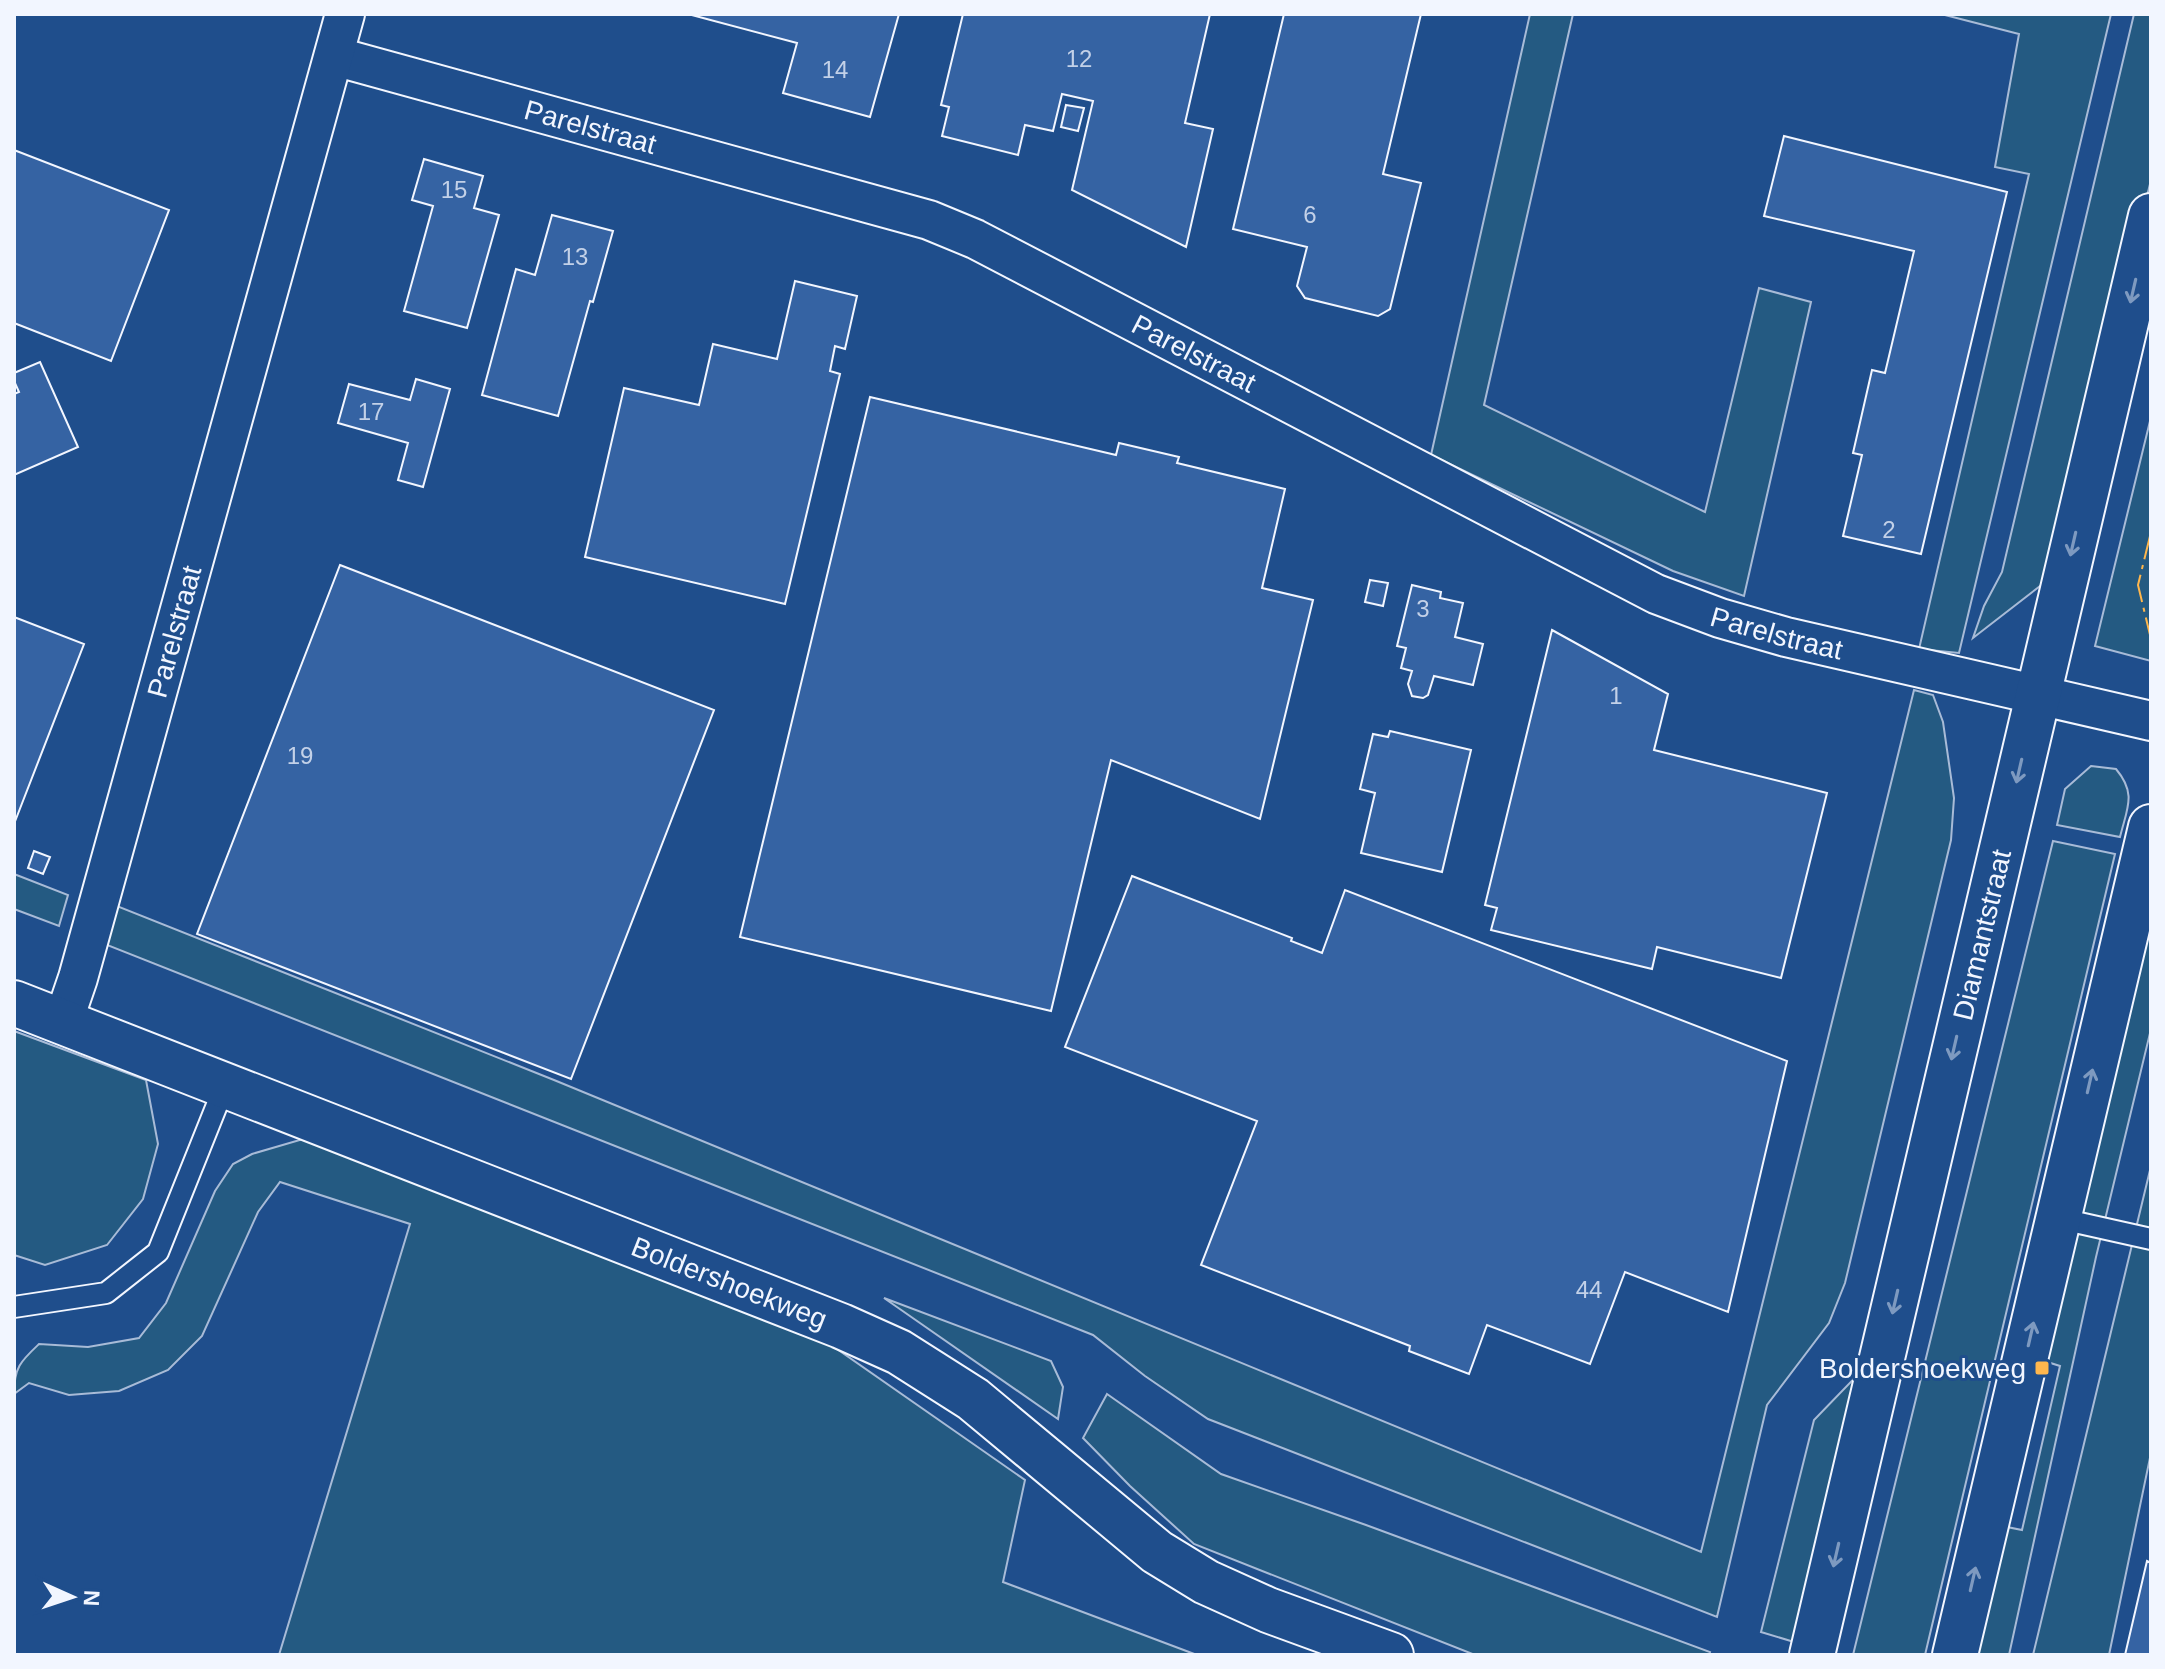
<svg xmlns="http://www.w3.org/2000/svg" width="2165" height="1669" font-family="Helvetica,sans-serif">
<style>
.green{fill:#245a82;stroke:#a8bbd7;stroke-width:2}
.building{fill:#3563a3;stroke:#f2f6ff;stroke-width:2}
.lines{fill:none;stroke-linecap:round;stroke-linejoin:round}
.service-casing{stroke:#f2f6ff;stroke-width:24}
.minor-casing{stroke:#f2f6ff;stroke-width:42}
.tertiary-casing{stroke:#f2f6ff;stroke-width:48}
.secondary-casing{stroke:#f2f6ff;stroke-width:48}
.service{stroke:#1f4e8c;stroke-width:20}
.minor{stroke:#1f4e8c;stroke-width:38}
.tertiary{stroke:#1f4e8c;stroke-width:44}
.secondary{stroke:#1f4e8c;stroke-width:44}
.power{stroke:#ffb74d;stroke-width:2;stroke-dasharray:28 6 4 6;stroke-linecap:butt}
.oneway{stroke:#7e9ac0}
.poi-dot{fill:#ffb74d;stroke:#1f4e8c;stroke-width:3}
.labels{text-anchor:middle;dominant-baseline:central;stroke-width:6;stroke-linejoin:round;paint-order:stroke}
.number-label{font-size:24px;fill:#c3d1e8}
.street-label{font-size:28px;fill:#f2f6ff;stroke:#1f4e8c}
.poi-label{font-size:28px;fill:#f2f6ff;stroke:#1f4e8c;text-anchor:end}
</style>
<rect width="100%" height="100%" fill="#1f4e8c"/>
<path class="green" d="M1530 14H1573L1484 405 1705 512 1759 288 1811 302 1744 596 1673 571 1431 455Z
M1941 14H2111L1959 653 1919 649 2029 174 1995 167 2019 34Z
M2134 14H2151V180L2053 576 1973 638 1984 606 2002 572Z
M2151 417V661L2095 646Z
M1914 690 1933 695 1943 722 1954 798 1951 840 1845 1283 1829 1323 1767 1405 1717 1617 1208 1419 1145 1376 1093 1335 107 945 117 906 554 1080 1701 1552Z
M2091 766 2116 769C2137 794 2127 808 2120 837L2057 825 2065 789Z
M2053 841 2115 854 1925 1655H1853Z
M14 874 68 895 59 926 14 909Z
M2151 914V1029L2096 1257 2009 1655H1977L2002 1526 2022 1530 2060 1366 2041 1360Z
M14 1031 146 1080 158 1144 143 1199 107 1245 45 1265 14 1255Z
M303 1139 801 1324 1025 1480 1003 1582 1197 1655H279L410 1224 280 1182 258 1212 202 1336 168 1370 119 1391 69 1395 29 1383 14 1394C14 1367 21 1361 39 1344L88 1347 139 1338 166 1303 215 1191 233 1164 252 1154Z
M2151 1166V1453L2109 1655H2033Z
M884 1298 1051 1361 1063 1387 1058 1419Z
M1872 1360 1804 1645 1761 1632 1814 1420Z
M1107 1394 1221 1474 1366 1525 1710 1652 1709 1655H1475L1194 1544 1130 1486 1083 1438Z"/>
<path class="building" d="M688 14H899L870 117 783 93 797 43Z
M963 14H1210L1185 123 1213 129 1186 247 1072 190 1093 101 1062 94 1053 131 1025 125 1018 155 942 136 949 107 941 105Z
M1284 14H1421L1383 174 1421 183 1390 309 1378 316 1305 298 1297 286 1307 247 1233 229Z
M1066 105 1084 108 1078 131 1061 127Z
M1784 136 2007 192 1921 554 1843 536 1862 455 1853 453 1872 370 1885 373 1914 251 1764 216Z
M14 150 169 210 111 361 14 323Z
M424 159 483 176 474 208 499 215 467 328 404 311 433 206 412 200Z
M552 215 613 231 593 302 590 301 558 416 482 395 516 269 535 275Z
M795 281 857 296 845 349 835 346 830 371 840 374 785 604 585 557 624 388 699 405 713 344 777 359Z
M40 362 78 447 14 475V394L19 392 14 381V373Z
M416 379 450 389 423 487 398 480 408 443 338 423 349 384 410 400Z
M870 397 1116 455 1119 443 1179 457 1177 463 1285 489 1262 588 1313 600 1260 819 1111 760 1051 1011 740 937Z
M340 565 714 710 571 1079 197 934Z
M1370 580 1388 583 1383 606 1365 602Z
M1412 585 1441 592 1440 598 1463 603 1455 637 1483 644 1473 685 1434 676 1428 695 1423 698 1412 696 1408 684 1412 671 1401 668 1406 648 1397 646Z
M14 617 84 644 14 824Z
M1552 630 1668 694 1654 750 1827 793 1781 978 1657 947 1652 969 1491 930 1497 908 1485 905Z
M1390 731 1471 750 1442 872 1361 853 1375 793 1360 789 1373 734 1388 737Z
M34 851 50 857 43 874 28 868Z
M1132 876 1292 938 1291 941 1322 953 1345 890 1787 1061 1728 1312 1625 1272 1590 1364 1487 1325 1469 1374 1409 1351 1410 1346 1201 1265 1257 1121 1065 1047Z
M2147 1561 2151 1563V1655H2125Z"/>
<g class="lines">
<defs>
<path id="service" d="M2057 1218 2151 1239
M14 1307 106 1293 158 1252 225 1085"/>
<g id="minor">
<path id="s1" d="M334 56 929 220 975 239 1656 594 1720 618 1786 637 2151 721"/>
<path id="s2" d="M63 1022 78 978 345 14"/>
</g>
<g id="tertiary">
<path id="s3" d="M14 1003 841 1326 899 1352 973 1399 1157 1552 1206 1582 1268 1610 1391 1655"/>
</g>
<g id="secondary">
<path id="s4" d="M1812 1655 2151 216"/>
<path d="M1955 1655 2151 827"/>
</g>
</defs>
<use href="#service" class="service-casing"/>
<use href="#minor" class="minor-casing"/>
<use href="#tertiary" class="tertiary-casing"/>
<use href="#secondary" class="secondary-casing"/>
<use href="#service" class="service"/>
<use href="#minor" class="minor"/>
<use href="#tertiary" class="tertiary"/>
<use href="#secondary" class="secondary"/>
<path class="power" d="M2151 532 2138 585 2151 639"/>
</g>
<defs><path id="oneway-shaft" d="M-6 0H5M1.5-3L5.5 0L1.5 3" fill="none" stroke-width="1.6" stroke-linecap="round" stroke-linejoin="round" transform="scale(2)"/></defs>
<g class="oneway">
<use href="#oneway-shaft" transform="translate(2133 291) rotate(103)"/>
<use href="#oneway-shaft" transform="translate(2073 544) rotate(103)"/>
<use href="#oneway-shaft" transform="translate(2019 771) rotate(103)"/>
<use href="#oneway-shaft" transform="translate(1954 1048) rotate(103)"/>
<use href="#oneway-shaft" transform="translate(2090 1081) rotate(-77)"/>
<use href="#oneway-shaft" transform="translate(1895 1302) rotate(103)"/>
<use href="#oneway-shaft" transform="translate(2031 1334) rotate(-77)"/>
<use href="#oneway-shaft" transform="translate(1836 1555) rotate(103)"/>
<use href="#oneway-shaft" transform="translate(1973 1579) rotate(-77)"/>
</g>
<rect class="poi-dot" x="2034" y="1360" width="16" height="16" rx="4"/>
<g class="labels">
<g class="number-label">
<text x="1079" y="58">12</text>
<text x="835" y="69">14</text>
<text x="454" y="189">15</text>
<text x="1310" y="214">6</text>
<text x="575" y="256">13</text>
<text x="371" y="411">17</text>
<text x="1889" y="529">2</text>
<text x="1423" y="608">3</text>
<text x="1616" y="695">1</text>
<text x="300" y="755">19</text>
<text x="1589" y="1289">44</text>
</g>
<g class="street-label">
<text stroke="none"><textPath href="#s1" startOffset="266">Parelstraat</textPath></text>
<text stroke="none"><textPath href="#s1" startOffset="914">Parelstraat</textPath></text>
<text stroke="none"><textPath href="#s2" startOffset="406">Parelstraat</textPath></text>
<text stroke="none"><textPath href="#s1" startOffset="1562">Parelstraat</textPath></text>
<text stroke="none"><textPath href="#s4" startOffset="740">Diamantstraat</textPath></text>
<text stroke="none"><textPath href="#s3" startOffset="768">Boldershoekweg</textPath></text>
</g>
<g class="poi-label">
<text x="2026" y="1368">Boldershoekweg</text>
</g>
</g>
<rect width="2165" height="1669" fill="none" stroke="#f2f6ff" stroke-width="32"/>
<g transform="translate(72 1597) rotate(93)" stroke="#1f4e8c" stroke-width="6" paint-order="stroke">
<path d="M0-6L14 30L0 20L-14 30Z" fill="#f2f6ff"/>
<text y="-12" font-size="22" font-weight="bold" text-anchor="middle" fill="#f2f6ff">N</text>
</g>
</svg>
